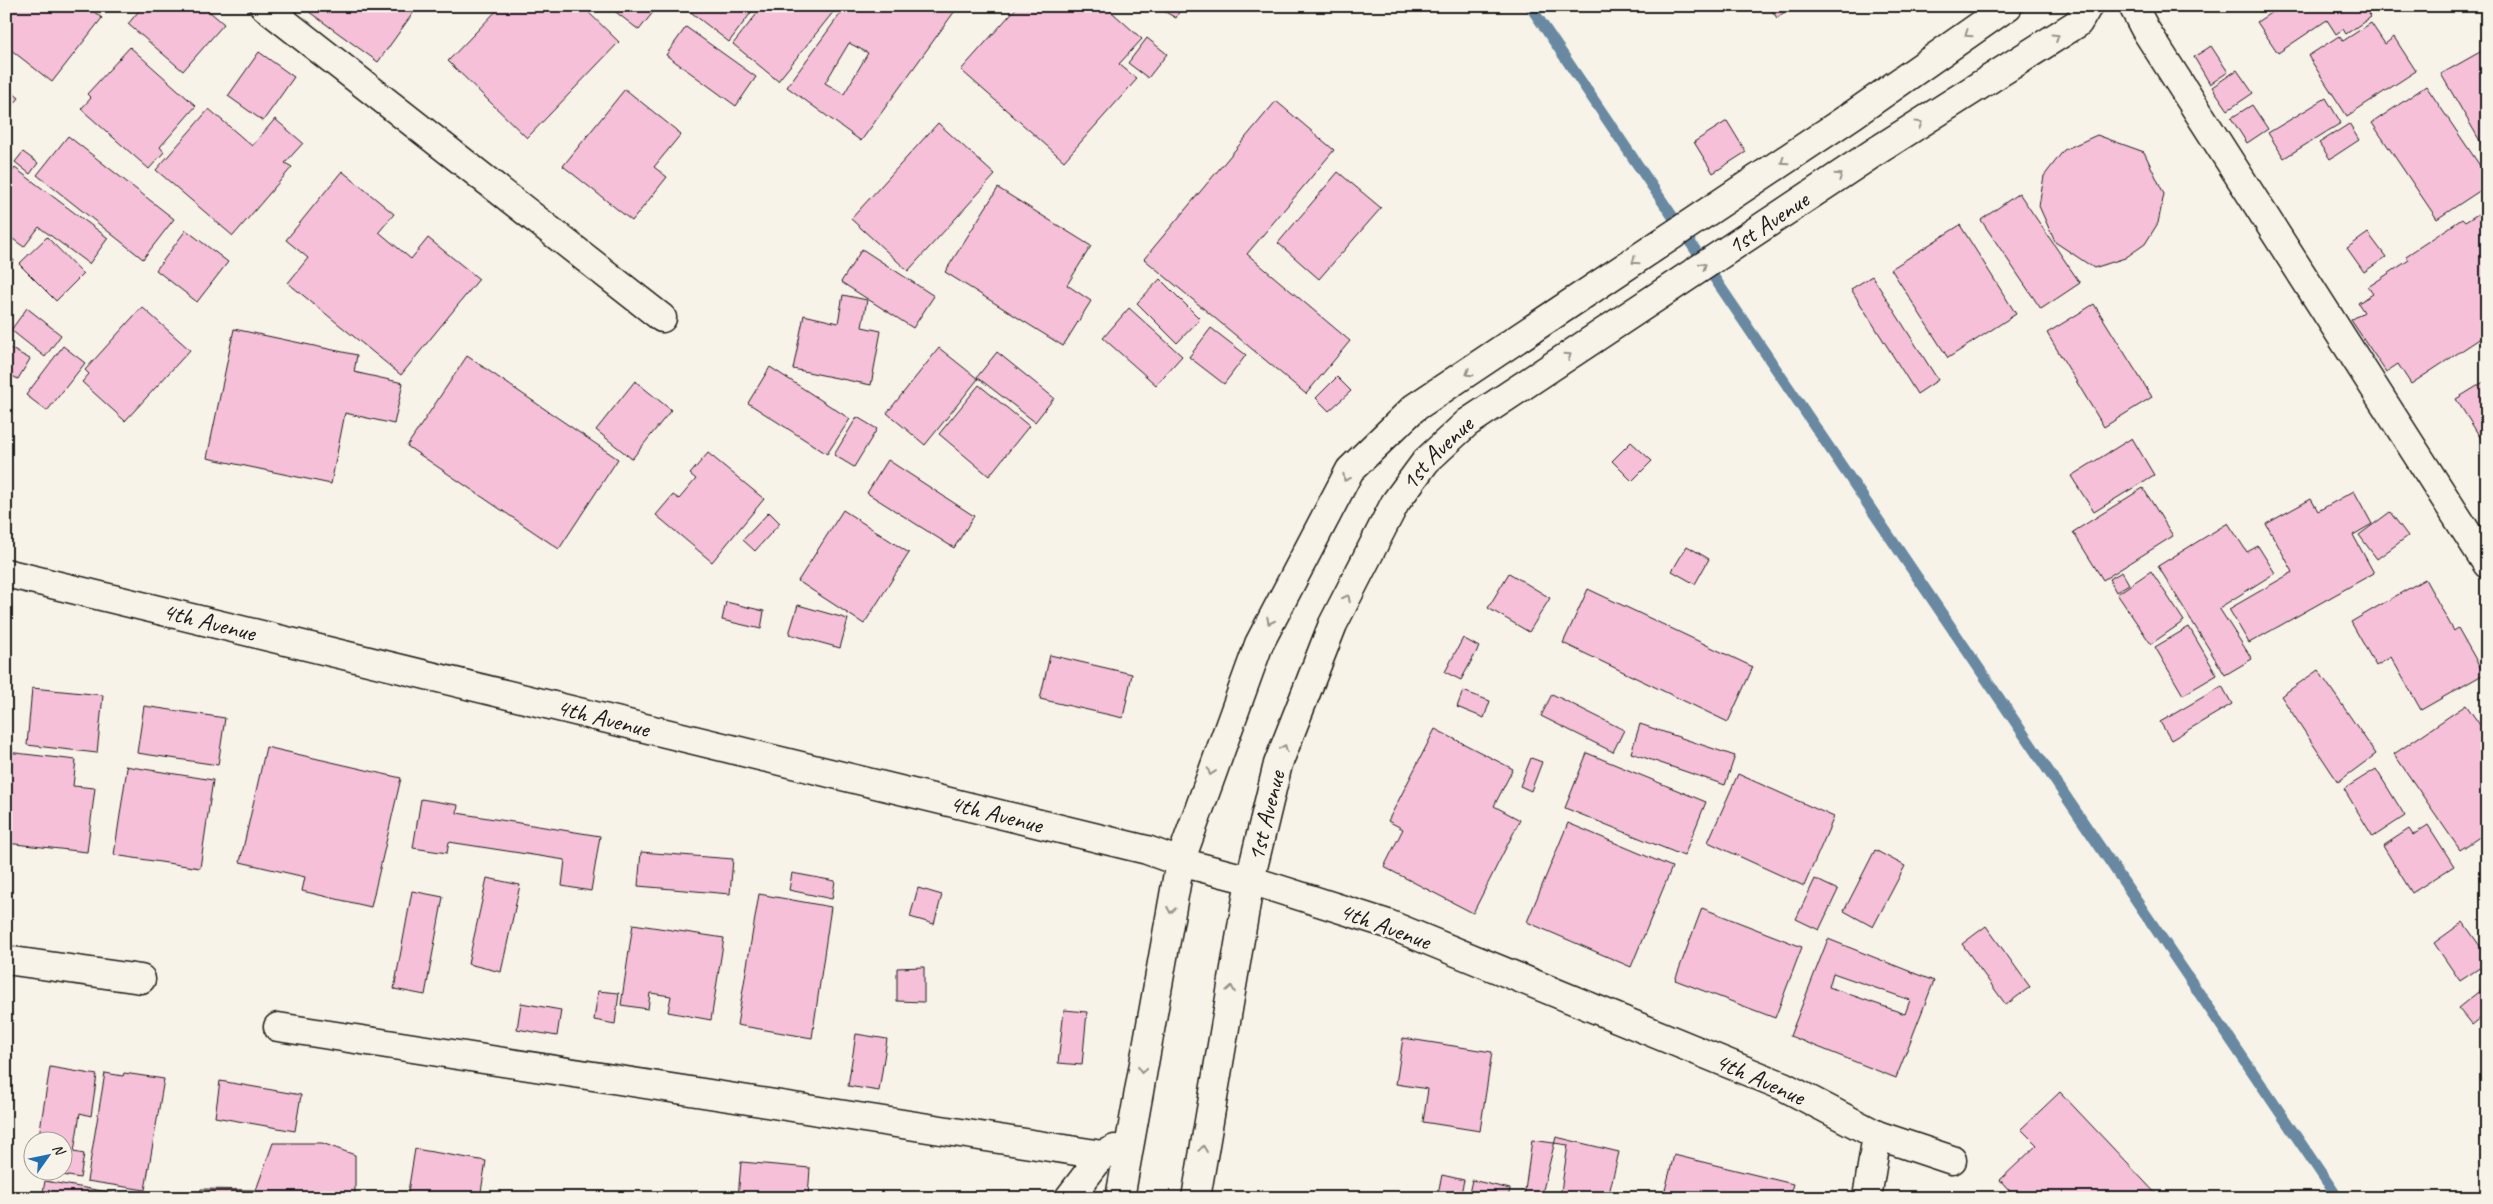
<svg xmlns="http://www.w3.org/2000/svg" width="2493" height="1204" font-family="Caveat,sans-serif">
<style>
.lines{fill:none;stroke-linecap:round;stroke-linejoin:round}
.stream{stroke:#6889a1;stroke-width:11}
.building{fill:#f6c0d9;stroke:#1c1c1c;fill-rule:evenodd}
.minor-casing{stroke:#1c1c1c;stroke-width:31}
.major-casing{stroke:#1c1c1c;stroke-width:31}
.minor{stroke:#f7f3e8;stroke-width:28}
.major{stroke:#f7f3e8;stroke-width:28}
.oneway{stroke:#94928c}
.labels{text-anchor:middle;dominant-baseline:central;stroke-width:5;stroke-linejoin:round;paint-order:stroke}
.street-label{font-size:25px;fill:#1c1c1c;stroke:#f7f3e8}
</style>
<rect width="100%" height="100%" fill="#f7f3e8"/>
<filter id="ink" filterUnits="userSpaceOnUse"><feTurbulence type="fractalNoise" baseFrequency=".02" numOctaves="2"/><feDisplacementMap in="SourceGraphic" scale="10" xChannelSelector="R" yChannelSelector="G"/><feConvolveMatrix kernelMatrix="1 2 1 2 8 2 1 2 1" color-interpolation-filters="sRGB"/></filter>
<g filter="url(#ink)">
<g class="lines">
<path class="stream" d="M1530 6 2338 1198"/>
</g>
<path class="building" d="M6 6H87L102 18 52 82 6 46Z
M143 6H203L224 24 183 71 128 24Z
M301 6H418L378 62Z
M501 6H582L619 42 527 138 448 61Z
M608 6H658L639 30Z
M683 6H756L729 42Z
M763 6H838L778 81 733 44Z
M846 6H954L957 8 861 141 787 87ZM849 43 868 53 844 94 825 83Z
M1018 6H1105L1142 39 1119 64 1137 79 1064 161 961 70Z
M1155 6H1182L1176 18Z
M1769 6H1792L1777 18Z
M2281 6H2378L2368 12 2371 17 2346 34 2343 29 2336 34 2327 20 2278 53 2257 22Z
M2371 23 2385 44 2394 37 2416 71 2347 116 2308 56 2339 36 2343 41Z
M686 27 756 77 736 106 666 55Z
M1147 38 1167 54 1148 78 1128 63Z
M2211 46 2228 72 2210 84 2194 57Z
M130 47 196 106 160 147 164 152 149 169 81 109 91 98 87 94Z
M2487 48V153L2441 74Z
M259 52 294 77 263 121 228 96Z
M2237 70 2253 93 2228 110 2212 87Z
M2426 86 2487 176V186L2437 219 2372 123Z
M6 87 19 98 6 113Z
M625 89 681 134 654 167 667 177 632 221 563 166Z
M2326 98 2341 123 2284 158 2268 133Z
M1276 101 1334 150 1247 254 1350 341 1306 394 1144 259Z
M2252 105 2268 129 2247 143 2231 118Z
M209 109 252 146 275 119 303 143 285 163 292 167 233 236 156 170Z
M1727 121 1746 152 1713 173 1694 142Z
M938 123 995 175 908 271 851 219Z
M2349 124 2359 140 2330 159 2319 143Z
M2097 135 2144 152 2164 194 2158 223 2145 244 2125 258 2094 268 2055 242 2039 206 2044 176 2064 150Z
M68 136 174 219 143 259 37 175Z
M23 152 38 163 30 174 15 162Z
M15 168 108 238 89 264 39 227 24 247 6 234V179Z
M342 171 394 214 379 232 411 259 428 238 479 279 401 375 288 283 308 258 286 240Z
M1338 172 1381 208 1319 279 1278 243Z
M998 188 1091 246 1067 285 1091 301 1063 346 945 272Z
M2019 193 2080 283 2041 309 1981 220Z
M2486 209 2487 334 2411 384 2398 364 2386 372 2351 320 2364 312 2358 303 2373 294 2368 287 2409 260 2406 256 2462 219 2465 222Z
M1960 225 2016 314 1948 358 1891 269Z
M186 230 228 262 197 302 156 270Z
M2368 233 2386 257 2364 272 2347 248Z
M47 237 83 274 56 301 19 264Z
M862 249 934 296 913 328 841 282Z
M6 255 14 260 6 272Z
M1872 276 1938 380 1917 394 1851 289Z
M1160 279 1200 319 1177 343 1137 303Z
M843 295 867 300 862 327 881 331 871 385 793 369 804 315 838 323Z
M2094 304 2152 397 2104 427 2047 333Z
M142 307 190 350 125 421 82 382 89 374 85 370Z
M27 308 61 335 45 357 11 330Z
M1129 308 1182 356 1156 385 1103 338Z
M1211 328 1246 355 1224 384 1189 357Z
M234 329 357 355 354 372 403 383 394 424 345 413 331 484 207 458Z
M6 346 30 359 18 379 6 373Z
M63 346 85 363 47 411 26 395Z
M939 348 978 379 925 445 887 413Z
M997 352 1054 398 1035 422 977 377Z
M467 356 618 459 559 549 407 446Z
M770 367 850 419 827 454 748 403Z
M1337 377 1351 391 1329 411 1316 398Z
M2487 380V448L2456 399Z
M635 381 671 410 632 459 596 430Z
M979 385 1029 426 989 476 939 434Z
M857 417 877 429 854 467 834 455Z
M2132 438 2154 475 2094 512 2071 476Z
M1631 442 1652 461 1632 481 1612 461Z
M708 453 764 499 712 562 656 515 673 495 679 499 696 479 690 474Z
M888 460 974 516 954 548 867 493Z
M2143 488 2173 536 2103 580 2073 532Z
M2354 491 2372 524 2353 535 2374 573 2249 643 2229 609 2293 572 2266 524 2311 499 2318 511Z
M843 510 909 553 864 624 798 581Z
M769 512 780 523 755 551 743 540Z
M2390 512 2408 536 2377 559 2359 535Z
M2228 523 2247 552 2258 546 2275 573 2219 608 2252 659 2225 675 2158 566Z
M1687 546 1709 559 1695 584 1672 571Z
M2151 571 2184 621 2151 644 2117 594Z
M2122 572 2129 584 2116 592 2109 579Z
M1509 573 1550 598 1529 632 1488 608Z
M2425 579 2454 631 2458 628 2484 674 2421 710 2391 657 2376 666 2351 622Z
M1588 589 1753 667 1728 722 1563 643Z
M726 602 764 611 761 629 722 620Z
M798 605 848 619 840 648 789 634Z
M2189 627 2217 675 2183 695 2155 647Z
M1463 638 1479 647 1461 680 1445 672Z
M1050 655 1132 674 1123 718 1040 699Z
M2318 670 2376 754 2338 782 2281 696Z
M2222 686 2232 704 2171 740 2160 722Z
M32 688 103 695 97 753 27 745Z
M1463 691 1490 701 1484 718 1457 707Z
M1552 694 1624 730 1613 752 1541 716Z
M2466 705 2487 735V832L2460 850 2394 754Z
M144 706 225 718 218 765 137 753Z
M1640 724 1735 756 1725 785 1631 753Z
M1435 729 1513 769 1494 806 1520 820 1473 913 1384 867 1403 829 1388 821Z
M266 747 401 778 371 907 302 891 305 877 240 862Z
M7 752 76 760 73 786 95 788 87 852 6 843Z
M1587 753 1706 802 1684 856 1565 808Z
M1531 758 1542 762 1531 791 1520 786Z
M125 766 213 780 200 868 114 855 127 768Z
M2376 769 2405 816 2373 837 2344 789Z
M1738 774 1834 817 1804 886 1708 842Z
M421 799 458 805 457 813 600 836 591 891 562 886 565 860 449 842 447 853 413 848Z
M1568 823 1672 867 1631 967 1527 922Z
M2428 825 2454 866 2412 893 2383 846 2409 829 2413 835Z
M1875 850 1905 866 1873 927 1844 911Z
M641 852 733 859 730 894 638 886Z
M6 862 12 863 6 900Z
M792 873 835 881 832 899 789 890Z
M487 878 520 885 501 972 468 964Z
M1815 879 1838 890 1819 930 1796 919Z
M918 888 942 895 934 924 910 917Z
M412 891 443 897 425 995 394 989Z
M759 894 831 907 812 1038 737 1025Z
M1702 908 1802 947 1775 1018 1675 980Z
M2463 922 2487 956V963L2460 981 2434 943Z
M633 924 724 938 711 1020 668 1012 671 996 650 993 648 1009 621 1005Z
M1986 926 2030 987 2006 1005 1962 944Z
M1828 939 1934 981 1896 1078 1790 1036ZM1833 973 1910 1000 1905 1014 1829 987Z
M924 967V1002L897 1001V968Z
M2487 985V1013L2472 1025 2458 1008Z
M598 991 619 993 615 1024 594 1020Z
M521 1003 561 1010 557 1036 517 1029Z
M1064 1010 1087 1012 1082 1065 1058 1063Z
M856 1034 887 1039 879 1091 848 1086Z
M1403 1038 1492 1052 1480 1131 1423 1122 1428 1089 1396 1084Z
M6 1057 11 1058 6 1085Z
M50 1067 97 1075 91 1116 80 1113 74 1152 84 1154 80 1178 45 1172H62V1142H38Z
M105 1073 123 1076 124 1073 164 1079 145 1190 87 1181Z
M220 1081 301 1095 295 1131 215 1117Z
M2060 1092 2160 1198H2016L2000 1180 2037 1145 2021 1129Z
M1556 1137 1619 1152 1608 1198H1541Z
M1532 1140 1568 1145 1560 1198H1524Z
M273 1143H322L355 1155V1198H198L201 1189 256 1190Z
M415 1149 486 1161 480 1198H407Z
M1674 1155 1793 1184 1789 1198H1663Z
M741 1162 810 1168 808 1198H738Z
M1442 1175 1464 1180 1460 1198H1437Z
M1472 1180 1510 1189 1508 1198H1468Z
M45 1181 142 1198H42Z"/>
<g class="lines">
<defs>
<g id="minor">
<path d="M264 6 662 318"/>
<path d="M2133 6 2145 29 2487 564"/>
<path d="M1180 862 1259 644 1350 470 1414 408 1854 114 2008 6"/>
<path d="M6 960 141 979"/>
<path d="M278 1027 1102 1155"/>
<path id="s1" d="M1952 1160 1877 1135 1783 1086 1388 924 1250 880 1278 764 1333 624 1395 503 1426 461 1467 423 1878 150 2078 23 2088 6"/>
<path d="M1069 1198 1102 1155 1115 1149"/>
<path d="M1867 1198 1877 1135"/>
</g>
<path id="major" d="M6 573 1147 850 1180 862 1250 880 1196 1198
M1120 1198 1180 862"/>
</defs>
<use href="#minor" class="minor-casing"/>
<use href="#major" class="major-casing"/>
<use href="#minor" class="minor"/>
<use href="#major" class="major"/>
</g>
<defs><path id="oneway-chevron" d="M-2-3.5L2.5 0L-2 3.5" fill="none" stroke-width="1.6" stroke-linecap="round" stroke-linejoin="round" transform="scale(1.25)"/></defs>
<g class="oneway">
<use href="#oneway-chevron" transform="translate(1968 34) rotate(145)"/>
<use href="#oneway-chevron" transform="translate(2056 37) rotate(-32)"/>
<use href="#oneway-chevron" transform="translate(1919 124) rotate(-32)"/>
<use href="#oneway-chevron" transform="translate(1784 161) rotate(146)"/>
<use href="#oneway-chevron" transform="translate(1839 176) rotate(-34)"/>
<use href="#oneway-chevron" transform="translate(1635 261) rotate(146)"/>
<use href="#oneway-chevron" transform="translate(1703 266) rotate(-34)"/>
<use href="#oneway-chevron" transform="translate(1568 356) rotate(-34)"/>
<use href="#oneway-chevron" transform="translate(1469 373) rotate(147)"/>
<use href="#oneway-chevron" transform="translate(1346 478) rotate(119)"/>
<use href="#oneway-chevron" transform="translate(1347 598) rotate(-63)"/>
<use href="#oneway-chevron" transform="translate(1270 621) rotate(117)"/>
<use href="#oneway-chevron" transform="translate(1284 748) rotate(-68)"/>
<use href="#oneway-chevron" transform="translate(1211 772) rotate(109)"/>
<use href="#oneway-chevron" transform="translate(1171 910) rotate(100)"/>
<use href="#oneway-chevron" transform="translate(1231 989) rotate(-80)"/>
<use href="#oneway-chevron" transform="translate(1142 1070) rotate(101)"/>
<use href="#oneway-chevron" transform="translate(1203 1149) rotate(-82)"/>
</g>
</g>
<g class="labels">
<g class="street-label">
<text transform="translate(1768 223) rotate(-34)">1st Avenue</text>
<text stroke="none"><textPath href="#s1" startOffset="1228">1st Avenue</textPath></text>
<text transform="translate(209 622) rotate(14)">4th Avenue</text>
<text transform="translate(603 718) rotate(14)">4th Avenue</text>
<text transform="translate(996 814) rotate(14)">4th Avenue</text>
<text transform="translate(1266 816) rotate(-76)">1st Avenue</text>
<text transform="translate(1385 926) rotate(20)">4th Avenue</text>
<text transform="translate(1760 1079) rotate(24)">4th Avenue</text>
</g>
</g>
<rect width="2493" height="1204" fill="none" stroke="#f7f3e8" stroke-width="25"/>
<rect x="12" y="12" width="2468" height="1179" fill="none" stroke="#1c1c1c" stroke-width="2" filter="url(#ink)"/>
<g transform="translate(48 1156) rotate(57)"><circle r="24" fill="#f7f3e8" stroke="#9f9d96"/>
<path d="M0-4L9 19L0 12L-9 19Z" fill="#1f6fb2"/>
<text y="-8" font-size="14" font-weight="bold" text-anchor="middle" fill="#1c1c1c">N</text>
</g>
</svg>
